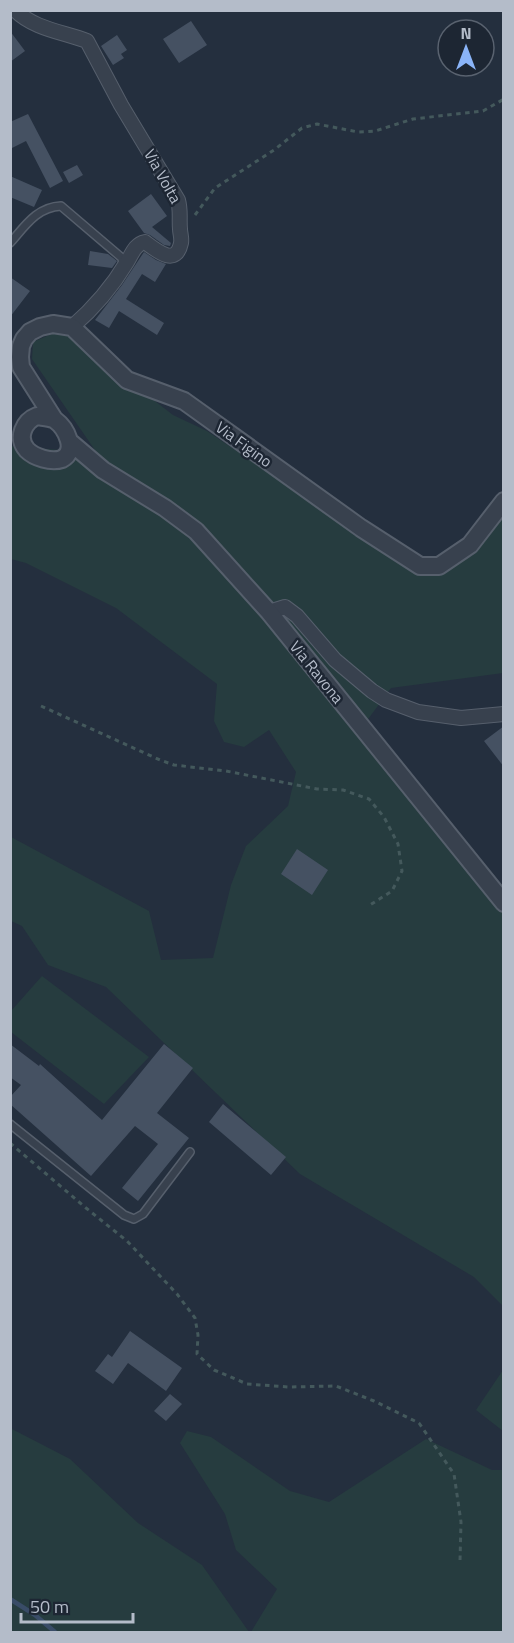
<svg xmlns="http://www.w3.org/2000/svg" width="514" height="1643" font-family="'Titillium Web',sans-serif">
<style>
.green{fill:#263c3f}
.lines{fill:none;stroke-linecap:round;stroke-linejoin:round}
.stream{stroke:#394c67;stroke-width:4.5}
.building{fill:#455162}
.service-casing{stroke:#565f6c;stroke-width:10}
.minor-casing{stroke:#565f6c;stroke-width:16}
.tertiary-casing{stroke:#565f6c;stroke-width:20}
.path{stroke:#44595c;stroke-width:3;stroke-dasharray:4.5 4.5;stroke-linecap:butt}
.service{stroke:#38414e;stroke-width:7}
.minor{stroke:#38414e;stroke-width:14}
.tertiary{stroke:#38414e;stroke-width:16}
.labels{text-anchor:middle;dominant-baseline:central;stroke-width:5;stroke-linejoin:round;paint-order:stroke}
.street-label{font-size:16px;fill:#b4bcc9;stroke:#1d2633}
</style>
<rect width="100%" height="100%" fill="#242f3e"/>
<path class="green" d="M54 333 71 336 173 415 207 431 423 576 473 555 503 517V673L391 688 366 722 503 889V1306L474 1277 300 1174 106 987 48 965 22 926 11 921V837L149 911 161 960 213 958 231 885 246 846 288 806 296 772 269 730 244 747 224 742 214 721 217 684 116 608 26 563 11 559V446L97 453 32 359 33 342Z
M42 976 149 1057 104 1104 11 1032V1011Z
M503 1370V1431L476 1410Z
M10 1428 70 1459 138 1523 202 1565 249 1632H11Z
M187 1431 211 1437 290 1491 329 1502 426 1439 492 1470H503V1632H251L277 1589 236 1550 225 1514 180 1443Z"/>
<g class="lines">
<path class="stream" d="M10 1599 35 1615 55 1632"/>
</g>
<path class="building" d="M191 21 207 45 179 63 163 39Z
M10 31 25 51 10 62Z
M117 35 127 50 121 54 124 58 113 65 101 46Z
M28 114 63 181 50 188 26 141 10 149V122Z
M77 165 83 175 69 183 63 172Z
M10 176 42 190 34 207 10 197Z
M151 194 167 216 152 227 171 243 170 246 164 245 150 235 144 233 128 211Z
M90 251 108 254 117 261 112 268 88 265Z
M144 252 156 260 166 264 155 282 142 274 126 299 164 323 157 335 119 311 109 328 95 320 122 285Z
M10 277 30 291 10 317Z
M504 726V767L484 741Z
M297 849 328 870 312 895 281 874Z
M10 1044 39 1066 40 1064 102 1120 164 1044 193 1068 157 1113 189 1138 138 1201 122 1188 158 1144 135 1126 91 1176 10 1104V1097L21 1085 10 1077Z
M223 1104 286 1157 271 1175 209 1122Z
M130 1331 182 1368 166 1391 128 1363 113 1384 95 1371 108 1354 112 1357Z
M170 1394 182 1404 166 1421 154 1411Z"/>
<g class="lines">
<defs>
<path id="service" d="M10 243C25 226 37 207 61 206L122 258 123 265
M10 1124 124 1215 134 1219 143 1214 190 1152"/>
<path id="minor" d="M15 10C34 29 63 32 87 41L121 105 178 200C181 211 179 218 180 229 180 233 182 238 181 243 176 267 157 251 145 242 135 244 132 254 127 262 112 287 94 308 72 327
M269 612 285 607 297 616 335 660 372 691 386 700 418 712 461 718 504 714"/>
<path id="tertiary" d="M37 416C42 417 50 417 55 420 66 428 78 451 62 459 51 463 34 457 27 450 16 438 24 421 37 416Z
M54 419 21 367 20 357 21 346 24 339 30 332 40 327 53 324 72 327 127 380 184 401 361 528 420 566H439L470 545 504 501
M70 442 103 470 165 508 196 531 269 612 504 903"/>
</defs>
<use href="#service" class="service-casing"/>
<use href="#minor" class="minor-casing"/>
<use href="#tertiary" class="tertiary-casing"/>
<path class="path" d="M195 215 215 188 274 150 302 128 317 124 358 132 375 131 413 119 483 111 504 99
M41 706 160 760 174 765 226 771 317 789 343 790 369 799 384 817 398 844 402 871 392 891 370 905
M10 1143 86 1208 127 1241 177 1294 195 1318 198 1335 197 1354 214 1370 247 1384 289 1387 336 1386 374 1401 419 1423 454 1474 461 1522 460 1561"/>
<use href="#service" class="service"/>
<use href="#minor" class="minor"/>
<use href="#tertiary" class="tertiary"/>
</g>
<g class="labels">
<g class="street-label">
<text transform="translate(163 176) rotate(61)">Via Volta</text>
<text transform="translate(244 444) rotate(36)">Via Figino</text>
<text transform="translate(317 672) rotate(51)">Via Ravona</text>
</g>
</g>
<rect width="514" height="1643" fill="none" stroke="#b4bcc9" stroke-width="24"/>
<g transform="translate(466 48)"><circle r="28" fill="#1d2633" stroke="#59626f" stroke-width="1.5"/>
<path d="M0-4.5L10 22L0 15L-10 22Z" fill="#8ab4f8"/>
<text y="-9" font-size="16" font-weight="bold" text-anchor="middle" fill="#b4bcc9">N</text>
</g>
<path d="M21 1613v9h112v-9" fill="none" stroke="#b4bcc9" stroke-width="3"/>
<text x="30" y="1613" font-size="18" fill="#b4bcc9" stroke="#1d2633" stroke-width="4.5" paint-order="stroke">50 m</text>
</svg>
